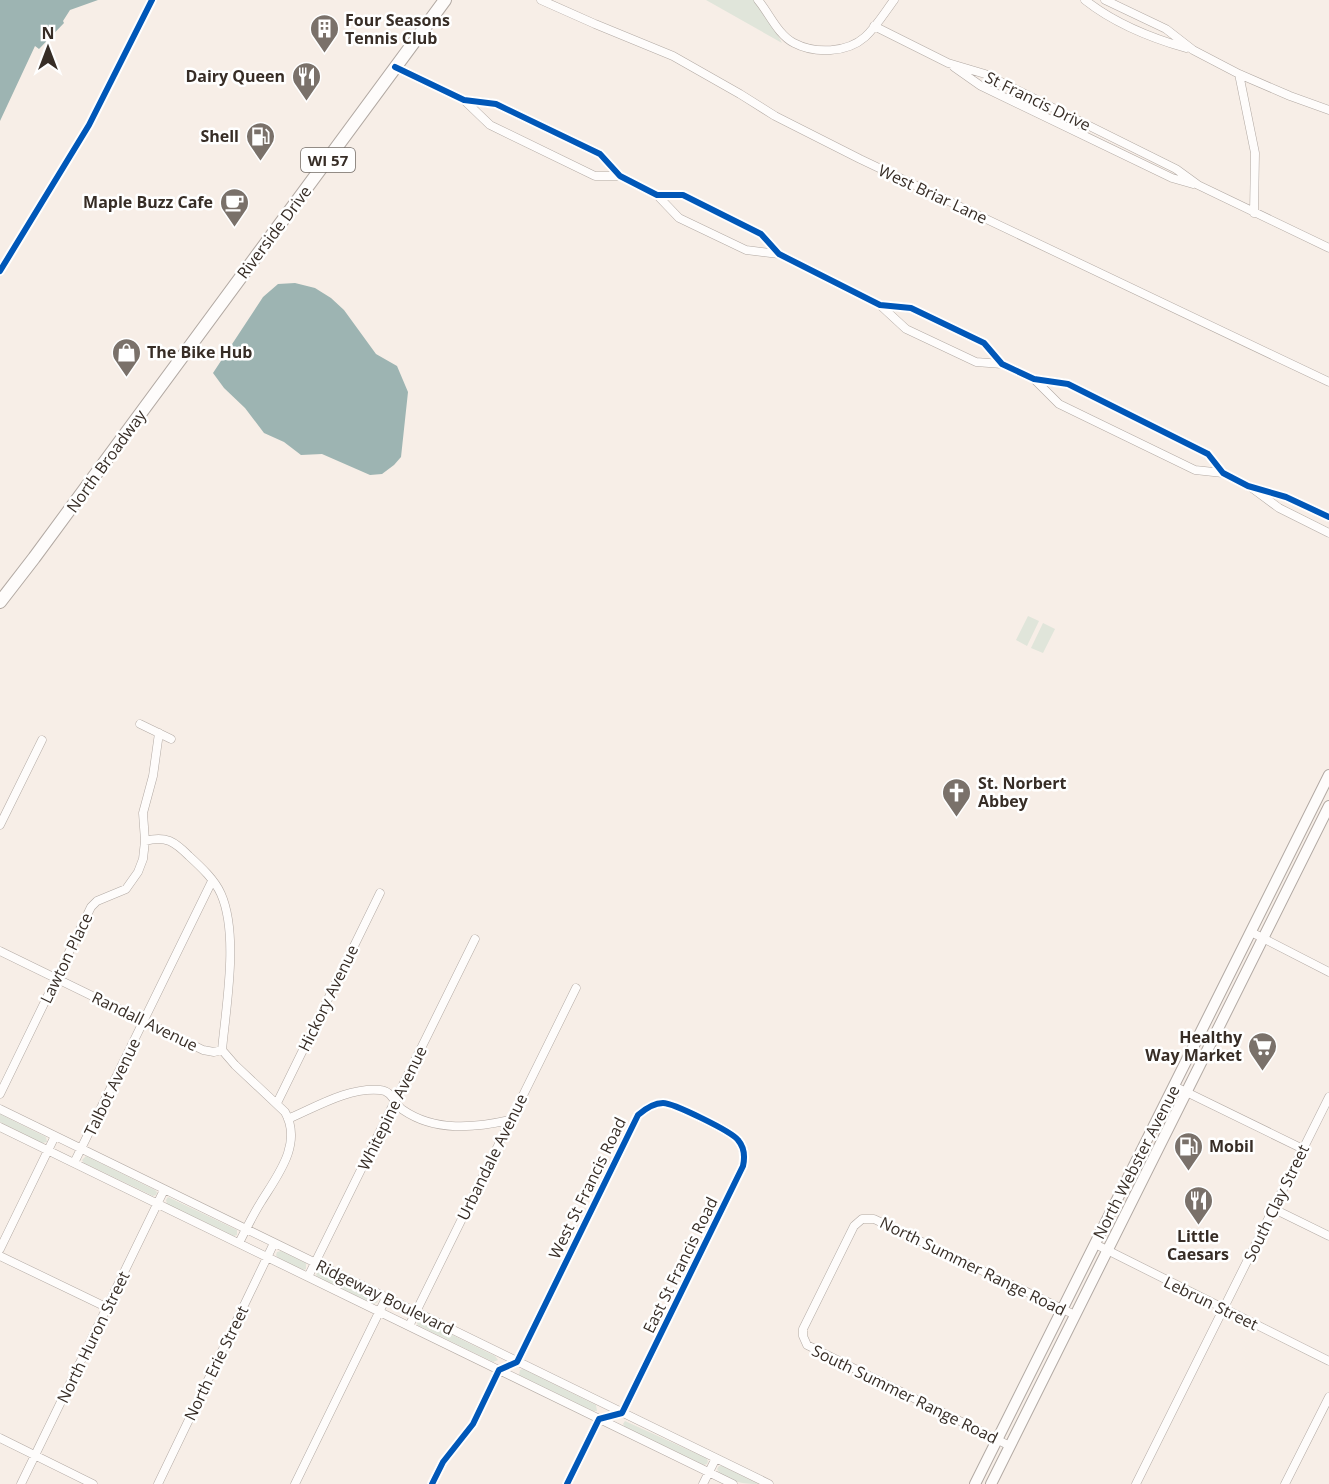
<svg xmlns="http://www.w3.org/2000/svg" width="1329" height="1484" font-family="'Open Sans',sans-serif">
<style>
.green{fill:#e0e5da}
.water{fill:#9db4b2}
.lines{fill:none;stroke-linecap:round;stroke-linejoin:round}
.street-casing{stroke:#b2a9a3;stroke-width:9}
.secondary-casing{stroke:#b2a9a3;stroke-width:12}
.primary-casing{stroke:#b2a9a3;stroke-width:14}
.street{stroke:#fefcfb;stroke-width:8}
.secondary{stroke:#fefcfb;stroke-width:10}
.primary{stroke:#fefcfb;stroke-width:12}
.cycleway-casing{stroke:#fff;stroke-width:10}
.cycleway{stroke:#0057b8;stroke-width:6}
.labels{text-anchor:middle;dominant-baseline:central;stroke-width:5;stroke-linejoin:round;paint-order:stroke}
.shield{fill:#fff;stroke:#736c67;stroke-width:1.5}
.shield-label{font-size:15px;font-weight:bold;fill:#372d26}
.poi-label{font-size:16px;font-weight:bold;fill:#372d26;stroke:#fff;text-anchor:start}
.street-label{font-size:16px;fill:#372d26;stroke:#fff}
</style>
<rect width="100%" height="100%" fill="#f7eee7"/>
<path class="green" d="M706 0H754L774 28 782 43Z
M1028 616 1039 621 1027 646 1016 640Z
M1043 623 1055 629 1043 653 1031 648Z
M0 1114 46 1137 47 1142 42 1143 0 1122Z
M86 1156 155 1190 157 1192 156 1195 153 1196 84 1163 82 1160Z
M168 1197 237 1230V1235L234 1236 167 1204 166 1200Z
M281 1251 306 1263V1269L303 1270 278 1258 276 1255 277 1252Z
M318 1271H321L376 1298 378 1302 373 1304 318 1277 316 1275Z
M418 1320H422L495 1356 498 1360 493 1362 419 1326 417 1324Z
M523 1369 596 1405 597 1411H593L519 1375 520 1370Z
M625 1421 706 1458 708 1461 707 1464 704 1465 625 1427 623 1424Z
M719 1466H722L759 1484C745 1484 724 1482 717 1469Z"/>
<path class="water" d="M0 0H98L70 10 63 21 64 23 39 49 35 46 0 121Z
M295 283 315 288 331 298 344 310 376 354 397 366 408 392 401 457 394 465 382 474 370 475 322 454 301 455 284 442 264 433 245 408 224 388 213 373 263 297 278 284Z"/>
<g class="lines">
<defs>
<path id="street" d="M541 0 595 24 673 56 740 94 775 116 860 159 1329 382
M758 0C769 13 778 35 794 43 815 54 847 53 865 37 876 27 885 12 894 0
M1085 0C1114 23 1151 38 1186 48
M1105 0 1166 29 1193 50 1239 74 1290 96 1329 110
M874 26 948 63 985 74 1176 169 1198 185 1329 248
M395 67 464 100 496 104 600 154 620 176 657 195H683L761 234 779 254 880 305 911 308 984 343 1002 364 1034 379 1068 384 1208 454 1223 473 1248 486 1286 497 1329 517
M954 67 981 86 1172 178 1193 184
M1239 74 1255 153 1254 213
M464 100 490 125 595 176H620
M657 195 679 218 746 250 779 254
M880 305 906 329 976 362 1002 364
M1034 379 1059 404 1195 470 1223 473
M1252 488 1279 508 1329 533
M140 724 171 739
M0 825 42 740
M145 841C166 835 175 842 189 856 201 867 215 880 221 894 239 935 226 1006 222 1050
M1251 932 1329 972
M0 951 203 1050 214 1052 222 1050 235 1065 285 1112C303 1144 277 1176 261 1202 253 1215 246 1229 239 1243
M1174 1086 1303 1149
M0 1094 91 907 97 901 126 889 138 872 143 859 145 841 143 813 153 776 159 733
M277 1103 380 893
M0 1109 769 1484
M288 1119C316 1107 349 1087 380 1090 393 1091 394 1104 403 1110 435 1132 475 1128 510 1120
M0 1127 733 1484
M74 1163 212 881
M1274 1209 1329 1236
M1095 1244 1329 1361
M0 1249 55 1136
M0 1256 108 1308
M308 1277 475 939
M409 1326 576 988
M0 1438 93 1484
M1010 1446 807 1345 803 1336V1329L854 1226 862 1219H874L1075 1315
M21 1484 164 1190
M158 1484 274 1243
M295 1484 386 1298
M432 1484 443 1462 473 1424 499 1370 517 1362 638 1115C645 1109 653 1103 663 1103 673 1103 731 1131 738 1140 744 1147 745 1157 743 1166L622 1413 599 1419 567 1484
M703 1484 716 1458
M1136 1484 1329 1097
M1285 1484 1329 1397"/>
<path id="secondary" d="M975 1484 1329 775
M991 1484 1329 806"/>
<path id="primary" d="M0 602 34 558 445 0"/>
</defs>
<use href="#street" class="street-casing"/>
<use href="#secondary" class="secondary-casing"/>
<use href="#primary" class="primary-casing"/>
<use href="#street" class="street"/>
<use href="#secondary" class="secondary"/>
<use href="#primary" class="primary"/>
<defs>
<path id="cycleway" d="M395 67 464 100 496 104 600 154 620 176 657 195H683L761 234 779 254 880 305 911 308 984 343 1002 364 1034 379 1068 384 1208 454 1223 473 1248 486 1286 497 1329 517
M0 271 89 125 152 0
M432 1484 443 1462 473 1424 499 1370 517 1362 638 1115C645 1109 653 1103 663 1103 673 1103 731 1131 738 1140 744 1147 745 1157 743 1166L622 1413 599 1419 567 1484"/>
</defs>
<use href="#cycleway" class="cycleway-casing"/>
<use href="#cycleway" class="cycleway"/>
</g>
<defs>
<symbol id="building-pin" viewBox="-11 -11 22 30"><path d="M0 17L-7.5 6A9.5 9.5 0 1 1 7.5 6Z" fill="#7a716a" stroke="#fff"/><path d="M-4-6H4V6H1V3H-1V6H-4ZM-2.5-4.3h1.7v1.8h-1.7ZM.8-4.3h1.7v1.8H.8ZM-2.5-1h1.7V.8h-1.7ZM.8-1h1.7V.8H.8Z" fill="#fff"/></symbol>
<symbol id="restaurant-pin" viewBox="-11 -11 22 30"><path d="M0 17L-7.5 6A9.5 9.5 0 1 1 7.5 6Z" fill="#7a716a" stroke="#fff"/><path d="M-5-6h1v4h1v-4h1v4h1v-4h1v5L-1.5 .5V6h-2V.5L-5-1ZM5-6V6H3V1.5H1.5Q1.5-4 5-6Z" fill="#fff"/></symbol>
<symbol id="fuel-pin" viewBox="-11 -11 22 30"><path d="M0 17L-7.5 6A9.5 9.5 0 1 1 7.5 6Z" fill="#7a716a" stroke="#fff"/><path d="M-5.5-6h7V0h2V4h1.3V-2.5L3-4.5l.8-.8L6-3V5H2.5V1h-1V6h-7ZM-4.2-4.7v3.2H.2V-4.7Z" fill="#fff"/></symbol>
<symbol id="cafe-pin" viewBox="-11 -11 22 30"><path d="M0 17L-7.5 6A9.5 9.5 0 1 1 7.5 6Z" fill="#7a716a" stroke="#fff"/><path d="M-5.5-4.5H6V0H3Q3 3.5 0 3.5H-2.5Q-5.5 3.5-5.5 0ZM3-3.2v2h1.7v-2ZM-6 4.5H4V6H-6Z" fill="#fff"/></symbol>
<symbol id="shop-pin" viewBox="-11 -11 22 30"><path d="M0 17L-7.5 6A9.5 9.5 0 1 1 7.5 6Z" fill="#7a716a" stroke="#fff"/><path d="M-5-2.5h2.3a2.7 3.5 0 0 1 5.4 0H5L5.5 6h-11ZM-1.5-2.5h3a1.5 2.3 0 0 0-3 0Z" fill="#fff"/></symbol>
<symbol id="church-pin" viewBox="-11 -11 22 30"><path d="M0 17L-7.5 6A9.5 9.5 0 1 1 7.5 6Z" fill="#7a716a" stroke="#fff"/><path d="M-1.2-6h2.4v3.5h3.3v2.4h-3.3V6h-2.4V-.1h-3.3v-2.4h3.3Z" fill="#fff"/></symbol>
<symbol id="supermarket-pin" viewBox="-11 -11 22 30"><path d="M0 17L-7.5 6A9.5 9.5 0 1 1 7.5 6Z" fill="#7a716a" stroke="#fff"/><path d="M-6-5.5h2.5l.6 2H6L4.5 2H-2.5L-4.4-4H-6ZM-1.5 3.2a1.3 1.3 0 1 0 .1 0ZM3 3.2a1.3 1.3 0 1 0 .1 0Z" fill="#fff"/></symbol>
</defs>
<g fill-rule="evenodd">
<use href="#building-pin" x="308" y="12" width="33" height="45"/>
<use href="#restaurant-pin" x="290" y="60" width="33" height="45"/>
<use href="#fuel-pin" x="244" y="120" width="33" height="45"/>
<use href="#cafe-pin" x="218" y="186" width="33" height="45"/>
<use href="#shop-pin" x="110" y="336" width="33" height="45"/>
<use href="#church-pin" x="940" y="776" width="33" height="45"/>
<use href="#supermarket-pin" x="1246" y="1030" width="33" height="45"/>
<use href="#fuel-pin" x="1172" y="1130" width="33" height="45"/>
<use href="#restaurant-pin" x="1182" y="1184" width="33" height="45"/>
</g>
<g class="labels">
<rect class="shield" x="301" y="148" width="54" height="24" rx="4.5"/>
<g class="shield-label">
<text x="328" y="160">WI 57</text>
</g>
<g class="poi-label">
<text x="345" y="20">Four Seasons<tspan x="345" dy="18">Tennis Club</tspan></text>
<text x="285" y="76" text-anchor="end">Dairy Queen</text>
<text x="239" y="136" text-anchor="end">Shell</text>
<text x="213" y="202" text-anchor="end">Maple Buzz Cafe</text>
<text x="147" y="352">The Bike Hub</text>
<text x="978" y="783">St. Norbert<tspan x="978" dy="18">Abbey</tspan></text>
<text x="1242" y="1037" text-anchor="end">Healthy<tspan x="1242" dy="18">Way Market</tspan></text>
<text x="1209" y="1146">Mobil</text>
<text x="1198" y="1236" text-anchor="middle">Little<tspan x="1198" dy="18">Caesars</tspan></text>
</g>
<g class="street-label">
<text transform="translate(1038 101) rotate(26)">St Francis Drive</text>
<text transform="translate(933 194) rotate(25)">West Briar Lane</text>
<text transform="translate(274 232) rotate(-53)">Riverside Drive</text>
<text transform="translate(106 461) rotate(-54)">North Broadway</text>
<text transform="translate(66 958) rotate(-64)">Lawton Place</text>
<text transform="translate(328 998) rotate(-64)">Hickory Avenue</text>
<text transform="translate(145 1021) rotate(26)">Randall Avenue</text>
<text transform="translate(112 1087) rotate(-64)">Talbot Avenue</text>
<text transform="translate(392 1108) rotate(-64)">Whitepine Avenue</text>
<text transform="translate(492 1157) rotate(-64)">Urbandale Avenue</text>
<text transform="translate(1136 1162) rotate(-63)">North Webster Avenue</text>
<text transform="translate(587 1188) rotate(-64)">West St Francis Road</text>
<text transform="translate(1276 1203) rotate(-64)">South Clay Street</text>
<text transform="translate(680 1265) rotate(-64)">East St Francis Road</text>
<text transform="translate(973 1266) rotate(26)">North Summer Range Road</text>
<text transform="translate(385 1297) rotate(26)">Ridgeway Boulevard</text>
<text transform="translate(1211 1303) rotate(26)">Lebrun Street</text>
<text transform="translate(93 1337) rotate(-64)">North Huron Street</text>
<text transform="translate(216 1363) rotate(-64)">North Erie Street</text>
<text transform="translate(905 1394) rotate(26)">South Summer Range Road</text>
</g>
</g>
<g transform="translate(48 48)" stroke="#ffffff" stroke-width="4.5" paint-order="stroke">
<path d="M0-4.5L10 22L0 15L-10 22Z" fill="#372d26"/>
<text y="-9" font-size="16" font-weight="bold" text-anchor="middle" fill="#372d26">N</text>
</g>
</svg>
